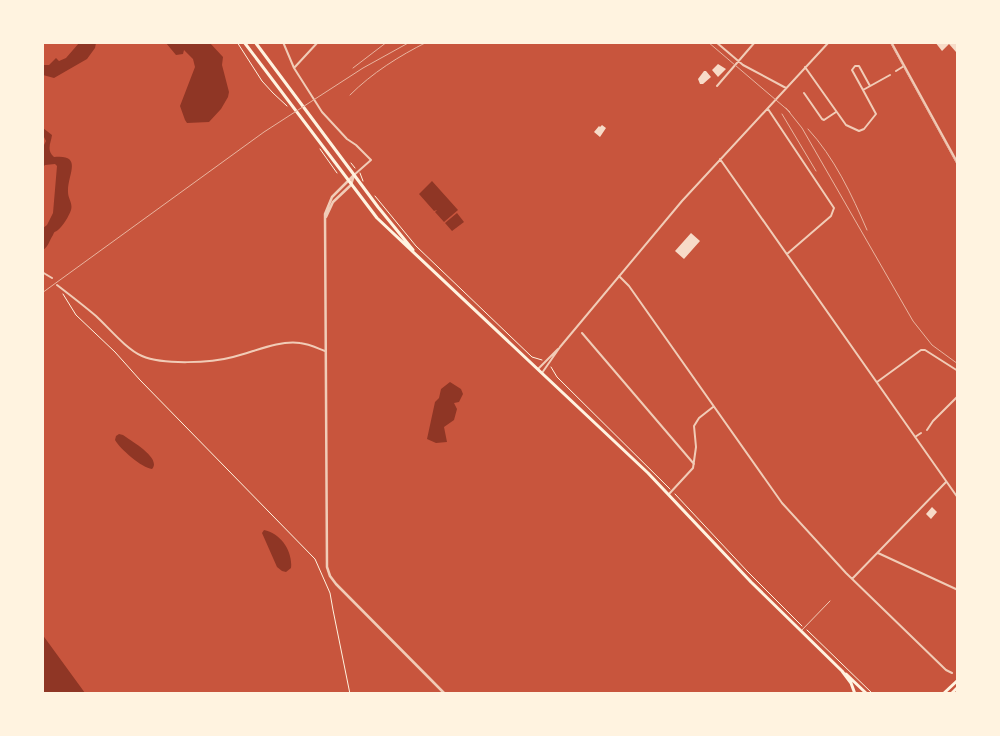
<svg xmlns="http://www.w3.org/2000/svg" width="1000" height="736" font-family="'Source Serif 4',serif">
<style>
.water{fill:#8f3625}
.building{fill:#f7dbc8}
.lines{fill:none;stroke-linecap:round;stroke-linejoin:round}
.path{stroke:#fff3e0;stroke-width:1}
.service{stroke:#f1ccb7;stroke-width:1}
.minor{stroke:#f1ccb7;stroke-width:2}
.tertiary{stroke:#f1ccb7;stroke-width:2.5}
.secondary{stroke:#fff3e0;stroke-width:3}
.tram{stroke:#e9b49f;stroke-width:1}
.rail{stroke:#e9b49f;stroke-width:1}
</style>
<rect width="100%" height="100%" fill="#c8553d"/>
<path class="water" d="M79 43H96L95 48 87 59 54 78 43 75V65H49L56 58 59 61 66 58Z
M166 43H210L223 57 222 65 229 92 228 97 221 109 209 122 187 123 185 120 180 106 195 67 193 59 184 50 183 54 176 55Z
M43 118V128L52 135C51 143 46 150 54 157 84 154 67 175 68 192 68 199 73 203 71 210 69 216 63 226 58 230 55 233 55 230 53 235 49 241 49 246 43 250V228L47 225 53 213 57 166 55 164 45 165 43 167V144L44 145 46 141 43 135Z
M432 181 458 210 444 222 435 212 437 210 434 211 419 194Z
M457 213 464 222 452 231 445 223Z
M450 382 461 389 463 394 459 402 454 403 457 409 454 420 444 427 447 442 436 443 427 439 435 402 439 398 441 389Z
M119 434 123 435C131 441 162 458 152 469 142 468 120 449 115 440L116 436Z
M264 530C281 533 293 552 291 568L286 572 282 571 277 567 262 533Z
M42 634 85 693H43Z"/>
<path class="building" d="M935 42H958V51L956 52 949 44 942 51Z
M718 64 726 69 718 77 712 70Z
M704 71H706L711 77 703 84H700L698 79Z
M602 125 606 128 600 137 594 132 599 126 600 127Z
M691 233 700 241 684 259 675 251Z
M932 507 937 512 931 519 926 514Z"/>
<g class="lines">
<path class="path" d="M237 42 262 81 273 93 287 106
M320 149 337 173
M351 163 355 168
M360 173 363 181
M375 196 416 246 532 357 542 360
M63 294 76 315 115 352 140 380 315 559 330 593 333 610 350 694
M551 367 557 377 670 489
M675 494 747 571 802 626
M807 630 873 694"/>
<path class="service" d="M801 631 830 601"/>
<path class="minor" d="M283 42 294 68 322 112 347 139 356 145 371 160 354 175
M716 42 743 65 786 88
M805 67 846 125 859 131 864 129 876 114 863 90 890 75
M294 68 318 42
M896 71 904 66
M717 86 755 42
M863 90 852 70 855 66H859L870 86
M804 93 822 119 824 120 836 112
M768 109 834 208 831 216 787 254
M720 159 958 498
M42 272 52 278
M619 276 629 286 782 503 846 573 946 670 952 673
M57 285C70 295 83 305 96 316 109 328 126 349 142 356 163 365 211 363 233 357 254 352 278 340 300 343 309 344 317 348 325 351
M582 333 694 464
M538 369 558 349
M542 373 560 347 682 201 829 42
M877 382 921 350H925L958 371
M927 430 933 421 958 396
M915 437 921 433
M669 494 693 468 696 447 694 426 699 418 713 407
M878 553 958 590
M852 579 946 482"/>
<path class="tertiary" d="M891 42 958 164
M354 175 332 197 325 214 327 567 330 576 336 584 445 694
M326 217 333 202 351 185 354 175"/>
<path class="secondary" d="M244 42 377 218 648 473 751 582 842 671 851 683 855 694
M255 42 378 207 413 250
M846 674 867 694
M943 694 958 680
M951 694 958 687"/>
<path class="tram" d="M890 42 958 166
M957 694 958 693"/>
<path class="rail" d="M708 42 790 112
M353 68 387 42
M350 95C372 73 399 56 427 42
M786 108 802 128 913 321 932 345 958 364
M782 114 816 171
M808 129C834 157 852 195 867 230
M42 293 264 132 363 68 410 42"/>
</g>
<rect width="1000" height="736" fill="none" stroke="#fff3e0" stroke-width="88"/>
</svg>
